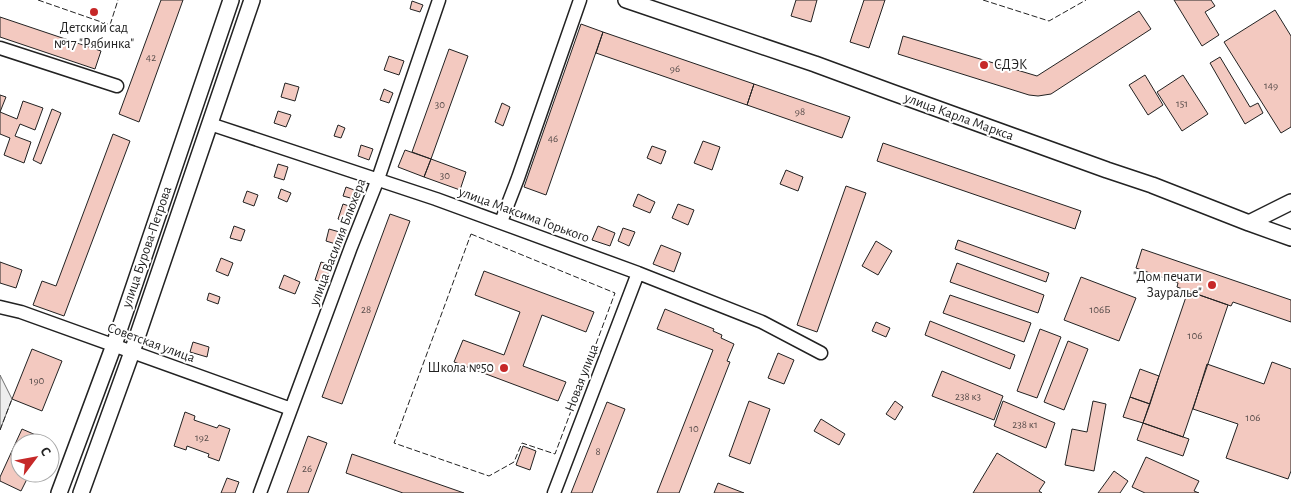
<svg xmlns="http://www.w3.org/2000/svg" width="1291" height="493" font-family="'Alegreya Sans',sans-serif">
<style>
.green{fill:#eee;stroke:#6f6f6f}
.building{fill:#f3c9c0;stroke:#222}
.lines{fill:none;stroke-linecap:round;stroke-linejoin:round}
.minor-casing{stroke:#222;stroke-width:15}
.major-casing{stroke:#222;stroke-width:18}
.minor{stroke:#fff;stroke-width:12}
.major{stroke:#fff;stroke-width:15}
.fence{stroke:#222;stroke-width:1;stroke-dasharray:6 2.5;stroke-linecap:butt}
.poi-dot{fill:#c62828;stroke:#fff;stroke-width:2}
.labels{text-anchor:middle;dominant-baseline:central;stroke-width:4;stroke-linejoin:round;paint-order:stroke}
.number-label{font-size:11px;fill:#564c4a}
.poi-label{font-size:14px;fill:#222;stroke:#fff;text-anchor:end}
.street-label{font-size:14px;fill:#222;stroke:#fff}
</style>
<rect width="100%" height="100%" fill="#fff"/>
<path class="green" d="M0 375 12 399 0 430Z"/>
<path class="building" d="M161 0H183L139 122 119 114Z
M796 0H817L811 22 791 16Z
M864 0H885L869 48 850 42Z
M1174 0H1211L1215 6 1205 12 1219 35 1202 46Z
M412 1 423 5 420 12 410 9Z
M1275 10 1291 36V127L1281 133 1224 42Z
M1139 11 1151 29 1051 94 1038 96 1029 95 898 54 903 36 1037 76Z
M0 17 101 51 95 69 0 37Z
M581 24 603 32 546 195 524 187Z
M603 32 754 84 747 105 596 53Z
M449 49 468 56 431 159 412 152Z
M389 56 404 61 399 75 384 70Z
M1220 57 1250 107 1258 103 1263 113 1245 124 1210 63Z
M1145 75 1163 105 1148 115 1129 85Z
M1183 75 1208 114 1182 131 1157 92Z
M285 83 299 87 295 101 281 97Z
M754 84 850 117 842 138 747 105Z
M384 89 393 93 389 103 380 100Z
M0 95 6 97 0 112 17 119 23 101 43 108 35 130 20 124 15 136 31 142 24 163 4 155 10 138 0 134Z
M502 103 510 107 503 126 495 122Z
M52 109 61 113 41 164 33 160Z
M278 111 291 115 286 127 274 123Z
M338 125 345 128 341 138 334 136Z
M113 134 130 141 64 316 33 305 42 281 56 286Z
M703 141 720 147 712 170 694 163Z
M883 143 1081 211 1075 229 877 161Z
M361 145 373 149 369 160 358 156Z
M652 146 666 151 661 164 647 158Z
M405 150 431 159 424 177 398 167Z
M431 159 466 172 460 190 424 177Z
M278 164 288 167 284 180 274 177Z
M786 170 803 177 798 191 780 184Z
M846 186 866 193 817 332 797 325Z
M346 187 357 191 354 199 343 196Z
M281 189 291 193 287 202 278 198Z
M247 191 258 195 254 206 243 202Z
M638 194 655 202 650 213 633 206Z
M343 204 352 207 347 222 338 219Z
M678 204 694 210 688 225 672 218Z
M390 214 410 221 342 404 322 397Z
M234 226 245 230 241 241 230 238Z
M598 226 615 233 610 246 592 240Z
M623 228 635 232 629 246 618 241Z
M329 229 343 233 339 245 326 241Z
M958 240 1049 273 1046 282 955 249Z
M876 241 892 251 878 275 862 266Z
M661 245 681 253 674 272 653 264Z
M1142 249 1291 300V322L1233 302 1231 306 1188 291 1177 287 1178 283 1136 268Z
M221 258 233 263 228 276 216 271Z
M0 262 22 270 16 288 0 283Z
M321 262 331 265 325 283 315 280Z
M957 263 1044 295 1038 313 950 282Z
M484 271 594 312 586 332 542 315 523 366 566 382 558 401 454 362 463 340 504 355 520 312 475 295Z
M284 275 300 282 295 294 279 288Z
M1081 277 1136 298 1119 341 1064 320Z
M1188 291 1228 305 1183 437 1143 423Z
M209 293 220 297 218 304 207 300Z
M950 295 1031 323 1024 342 943 313Z
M665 309 714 329 713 331 722 335 721 338 734 344 727 361 730 362 679 493H657L713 350 657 329Z
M930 321 1015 355 1010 369 925 335Z
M876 322 890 328 886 337 872 331Z
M1040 329 1061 337 1037 398 1017 391Z
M1068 341 1088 349 1064 410 1044 402Z
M193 342 209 347 207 357 190 352Z
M32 349 62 361 42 411 12 399Z
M778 353 794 360 784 384 768 378Z
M1272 362 1291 369V471L1288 479 1226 458 1238 424 1193 409 1207 364 1264 384Z
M1140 369 1159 376 1150 404 1130 397Z
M942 371 1003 396 994 420 932 396Z
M1130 397 1150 404 1143 423 1123 417Z
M749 401 770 409 750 464 729 456Z
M895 401 903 407 895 420 886 414Z
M1003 401 1055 423 1046 448 994 426Z
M1093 401 1106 404 1094 471 1065 465 1072 429 1087 432Z
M607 402 625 409 592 493H571Z
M185 412 195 416 194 420 217 428 219 425 230 429 219 461 208 457 209 454 187 446 186 450 174 446Z
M821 419 845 434 839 445 814 431Z
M1143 423 1189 439 1183 456 1137 440Z
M22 429 45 439 43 443H20V473H30L21 491 0 481V477Z
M308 436 327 443 308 493H287Z
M523 446 536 451 530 470 516 465Z
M997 453 1045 482 1039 491 1042 493H973Z
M352 454 464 493H403L346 473Z
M1146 457 1199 481 1194 491 1199 493H1145L1132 487Z
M1114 471 1128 481 1120 493H1098Z
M227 478 239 482 235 493H221Z
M718 483 744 493H714Z"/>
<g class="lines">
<defs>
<path id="minor" d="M0 48 117 86
M210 124 436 199 638 273 762 322 821 353
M501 222 518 178 580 0
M0 307 21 312 291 409
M260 493 351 247 378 179 439 0
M554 493 638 273"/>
<path id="major" d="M626 0 815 64 891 92 1107 170 1152 185 1249 223 1291 238
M1249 223 1291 202
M59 493 114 345 231 0
M81 493 132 352 252 0"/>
</defs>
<use href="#minor" class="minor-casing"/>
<use href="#major" class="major-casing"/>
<use href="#minor" class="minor"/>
<use href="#major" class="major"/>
<path class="fence" d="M38 0 110 25 118 0
M983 0 1049 21 1086 0
M471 234 615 293 555 454 522 443 514 462 489 476 394 443Z
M0 430 12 399"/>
</g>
<g class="poi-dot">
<circle cx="94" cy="12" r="5"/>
<circle cx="984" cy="65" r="5"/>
<circle cx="1212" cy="285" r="5"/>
<circle cx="504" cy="368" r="5"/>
</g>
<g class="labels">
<g class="number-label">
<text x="151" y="57">42</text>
<text x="675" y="68">96</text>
<text x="1271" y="85">149</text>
<text x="1182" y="103">151</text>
<text x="440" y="104">30</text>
<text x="800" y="111">98</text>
<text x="553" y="138">46</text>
<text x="445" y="175">30</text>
<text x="366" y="309">28</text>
<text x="1100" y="309">106Б</text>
<text x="1195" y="335">106</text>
<text x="37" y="380">190</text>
<text x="968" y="396">238 к3</text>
<text x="1253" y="417">106</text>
<text x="1025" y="424">238 к1</text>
<text x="694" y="428">10</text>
<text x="202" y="437">192</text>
<text x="598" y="451">8</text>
<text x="307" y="468">26</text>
</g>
<g class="poi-label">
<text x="94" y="28" text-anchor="middle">Детский сад<tspan x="94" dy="16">№17 "Рябинка"</tspan></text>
<text x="994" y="65" text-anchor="start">СДЭК</text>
<text x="1202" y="277">"Дом печати<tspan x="1202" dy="16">Зауралье"</tspan></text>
<text x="494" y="368">Школа №50</text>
</g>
<g class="street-label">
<text transform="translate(959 117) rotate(20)">улица Карла Маркса</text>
<text transform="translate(524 215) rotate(20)">улица Максима Горького</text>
<text transform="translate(338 242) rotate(-69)">улица Василия Блюхера</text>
<text transform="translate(147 247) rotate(-71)">улица Бурова-Петрова</text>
<text transform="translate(151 343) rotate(20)">Советская улица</text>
<text transform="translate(582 378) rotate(-69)">Новая улица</text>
</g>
</g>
<g transform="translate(35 458) rotate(58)"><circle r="24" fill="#ffffff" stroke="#a7a7a7"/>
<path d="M0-4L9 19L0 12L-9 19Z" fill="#c62828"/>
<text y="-8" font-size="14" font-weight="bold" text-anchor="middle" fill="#222222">С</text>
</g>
</svg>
